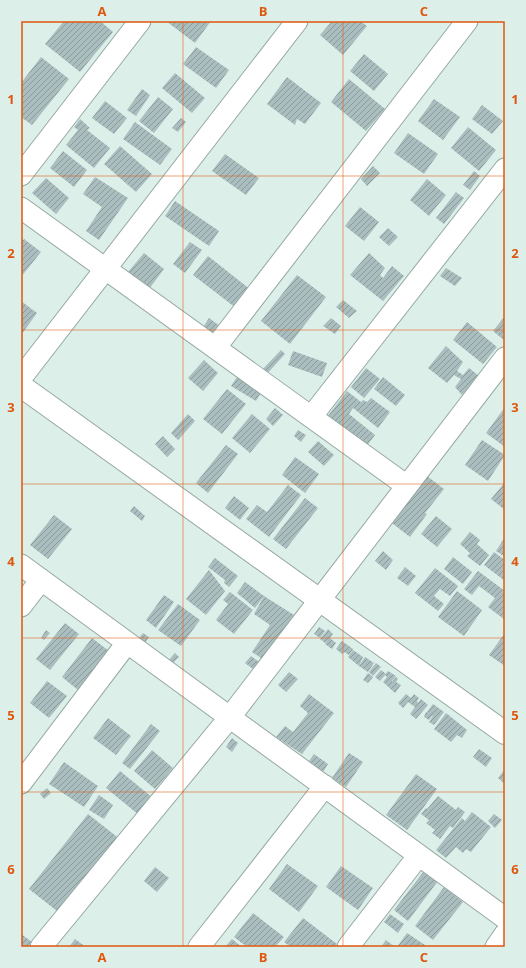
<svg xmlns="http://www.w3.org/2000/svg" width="526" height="968" font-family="'Open Sans',sans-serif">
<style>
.building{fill:url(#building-hatch)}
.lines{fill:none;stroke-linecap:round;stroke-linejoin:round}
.minor-casing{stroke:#96a8a2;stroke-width:23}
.tertiary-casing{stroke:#96a8a2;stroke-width:24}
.minor{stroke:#fff;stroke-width:21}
.tertiary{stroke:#fff;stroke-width:22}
.grid{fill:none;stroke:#df570e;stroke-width:1;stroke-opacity:0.55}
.neatline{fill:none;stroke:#df570e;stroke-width:1.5}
.grid-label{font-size:13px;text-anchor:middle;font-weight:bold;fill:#df570e}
</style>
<defs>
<pattern id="building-hatch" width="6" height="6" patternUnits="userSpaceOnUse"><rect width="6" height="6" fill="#aabebf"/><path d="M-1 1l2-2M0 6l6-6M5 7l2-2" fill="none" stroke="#8b9b9c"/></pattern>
</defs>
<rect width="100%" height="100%" fill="#dcefe8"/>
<path class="building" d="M64 21H100L113 32 80 72 45 44Z
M166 21H211L195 43Z
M332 21H360L367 26 343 55 320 35Z
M196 47 229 70 216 88 183 64Z
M364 54 388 74 374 91 350 71Z
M41 57 69 79 32 125 21 117V83Z
M175 73 205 98 192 113 162 88Z
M287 77 321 103 305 124 297 119 295 125 267 104Z
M349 79 385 109 366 131 331 102Z
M142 89 150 95 136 116 127 110Z
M158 97 173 109 154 133 139 121Z
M434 99 460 117 443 140 418 121Z
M105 101 127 118 114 134 92 118Z
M482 105 503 121 492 134 472 119Z
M181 118 186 122 178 132 172 128Z
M80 119 90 128 87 130 110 148 94 168 66 145 78 130 74 127Z
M135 122 172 149 160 165 123 139Z
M468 127 496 150 479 171 451 148Z
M408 133 438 154 424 174 394 153Z
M120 146 152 174 136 192 104 164Z
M63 151 87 170 74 187 50 168Z
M225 154 259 178 246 195 212 171Z
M373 166 380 173 367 186 361 179Z
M474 171 480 176 470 190 463 185Z
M95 177 128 198 99 240 86 231 102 207 83 194Z
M46 178 69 198 56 214 32 193Z
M427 179 446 195 429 216 410 200Z
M456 192 464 198 444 224 436 218Z
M175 201 219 231 209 246 165 216Z
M360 207 379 222 364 241 345 226Z
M388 228 398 237 389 246 379 237Z
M24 239 41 252 21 277V243Z
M190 242 202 250 185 273 173 264Z
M144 253 164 269 149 289 128 272Z
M369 253 385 268 380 275 383 278 392 266 404 276 383 301 350 275Z
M208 256 251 290 236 308 193 275Z
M446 268 462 278 455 286 440 276Z
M297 275 326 297 290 344 261 321Z
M343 300 357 311 349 318 336 307Z
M21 301 37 313 21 335Z
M505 316V341L493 331Z
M209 318 220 326 213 336 202 329Z
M331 318 341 326 335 334 323 326Z
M467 322 497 347 483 364 453 340Z
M446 346 463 362 457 371 463 375 469 368 479 376 462 395 455 387 461 379 454 375 447 383 428 368Z
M281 350 285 354 266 375 261 371Z
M293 351 327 363 322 377 288 365Z
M204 360 218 373 203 391 188 378Z
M366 368 380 379 364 398 351 387Z
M237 377 262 391 256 401 231 386Z
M383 377 405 395 396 406 374 389Z
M227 389 246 404 222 434 203 419Z
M347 391 361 402 363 400 367 402 371 398 390 412 378 428 353 408 349 414 375 435 366 447 327 417Z
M505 407V447L486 433Z
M275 408 283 415 273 426 266 419Z
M188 414 195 421 178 440 171 433Z
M252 414 270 429 250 453 232 438Z
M298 430 306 435 301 442 294 436Z
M163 436 175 449 167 457 155 444Z
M482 440 505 455 488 481 465 465Z
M318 441 334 455 324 466 308 452Z
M226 445 238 454 208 493 196 483Z
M295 457 319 474 305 493 282 475Z
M423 473 444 489 425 513 427 514 410 537 388 520Z
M505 482V510L491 499Z
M288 485 301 495 269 537 246 519 257 505 267 512Z
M234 496 249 508 240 520 225 508Z
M305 498 318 508 286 549 273 539Z
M134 506 145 516 142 521 130 511Z
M54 515 72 529 48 559 30 545Z
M436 516 452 529 437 547 421 534Z
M470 532 480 540 477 544 489 555 480 566 467 556 470 553 460 544Z
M505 537V557L496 551Z
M383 551 393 560 386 570 375 561Z
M494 552 505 560V581L484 565Z
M453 557 472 572 463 584 444 569Z
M215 558 238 576 229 587 224 583 225 580 208 567Z
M405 567 416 576 408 586 397 578Z
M435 568 458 586 450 596 440 589 434 596 444 604 438 611 415 593Z
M209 570 225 591 206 615 186 599Z
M478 571 505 591V620L488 607 495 598 479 586 472 595 464 589Z
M245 582 264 596 294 615 264 660 252 652 270 625 254 614 264 596 255 608 237 593Z
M457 591 482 610 464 636 438 617Z
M230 592 253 610 234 634 216 620 228 604 223 600Z
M164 595 174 602 156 628 146 620Z
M178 604 200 620 181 646 158 630Z
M65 623 79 634 50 670 36 659Z
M319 627 325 631 320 638 314 634Z
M328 629 333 634 330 638 336 643 332 649 325 644 328 640 325 643 320 639Z
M46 630 50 633 44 640 41 638Z
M143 633 149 637 145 643 139 638Z
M505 633V666L489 655Z
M92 638 109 651 78 690 62 677Z
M342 641 353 649 349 655 344 652 342 654 336 649Z
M353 650 363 657 359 666 348 657Z
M175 653 179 657 173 663 169 660Z
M251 656 259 662 253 669 245 663Z
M365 657 374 663 368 672 359 666Z
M376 663 381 667 373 676 369 672Z
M381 670 386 674 380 681 375 677Z
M388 671 396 676 392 681V682L396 677 398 679 396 682 401 685 395 693 383 682 387 677 385 675Z
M289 672 298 679 286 692 278 685Z
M368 673 373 677 368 683 363 680Z
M47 681 67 696 49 718 30 703Z
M309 694 334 713 302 754 276 737 285 726 293 732 308 713 300 706Z
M406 694 411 698 414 694 419 698 417 701 418 703 421 699 428 705 416 719 410 714 415 707 408 702 403 708 398 703Z
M433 704 444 712 434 725 429 722 433 716H432L429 720 424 717 426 712 430 714 427 712Z
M446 713 467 730 462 738 457 735 451 742 434 729Z
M108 718 131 736 116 755 93 738Z
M151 724 160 731 130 769 122 763Z
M232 738 238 743 232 752 226 747Z
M479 749 492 758 486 767 473 757Z
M152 750 173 768 155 789 134 771Z
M349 753 363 762 346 787 332 778Z
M314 754 328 764 323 772 309 761Z
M64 762 98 786 84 807 49 784Z
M505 769V784L498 778Z
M120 771 153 798 139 815 106 788Z
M416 774 437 789 407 830 386 815Z
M47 788 51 793 44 799 40 794Z
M99 795 113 805 104 819 89 810Z
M438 796 456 810 458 807 465 812 453 828 450 826 440 839 432 833 435 830 426 823 429 820 421 814 426 808 427 809Z
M472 812 491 827 471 852 466 849 463 853 456 847 446 858 436 850 462 818 465 821Z
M88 814 121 840 62 915 29 889Z
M494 814 502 820 495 828 488 821Z
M287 864 318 886 299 912 269 889Z
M341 866 373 888 358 910 326 887Z
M155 867 169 878 157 892 144 881Z
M424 871 438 881 408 921 394 910Z
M444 887 463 902 433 940 415 926Z
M253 913 284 937 275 947H247L234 937Z
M390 914 404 924 398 933 384 922Z
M303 918 337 944 334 947H291L284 942Z
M407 933 428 947H397Z
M21 934 32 942 28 947H21Z
M75 939 86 947H69Z
M232 939 242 947H225Z
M386 940 395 947H381Z"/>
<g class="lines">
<defs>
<path id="minor" d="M21 175 140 21
M21 208 407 486
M215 348 467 21
M21 378 297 21
M311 417 505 169
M21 565 505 918
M21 606 41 580
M21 783 127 643
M41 947 230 717 505 358
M199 947 325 786
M348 947 419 855
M496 947 505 934"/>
<path id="tertiary" d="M21 386 505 733"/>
</defs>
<use href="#minor" class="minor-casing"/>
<use href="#tertiary" class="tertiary-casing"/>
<use href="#minor" class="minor"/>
<use href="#tertiary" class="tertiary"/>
</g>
<path class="grid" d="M183 21V947M343 21V947M21 176H505M21 330H505M21 484H505M21 638H505M21 792H505"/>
<rect width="526" height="968" fill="none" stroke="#dcefe8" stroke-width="44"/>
<rect x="22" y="22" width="482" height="924" class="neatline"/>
<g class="grid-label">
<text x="102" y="16">A</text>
<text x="263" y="16">B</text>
<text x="424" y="16">C</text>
<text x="11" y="104">1</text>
<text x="515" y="104">1</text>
<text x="11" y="258">2</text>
<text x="515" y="258">2</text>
<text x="11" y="412">3</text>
<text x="515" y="412">3</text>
<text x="11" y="566">4</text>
<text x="515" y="566">4</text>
<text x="11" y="720">5</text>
<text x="515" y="720">5</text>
<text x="11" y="874">6</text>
<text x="515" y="874">6</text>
<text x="102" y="962">A</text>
<text x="263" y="962">B</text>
<text x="424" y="962">C</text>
</g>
</svg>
